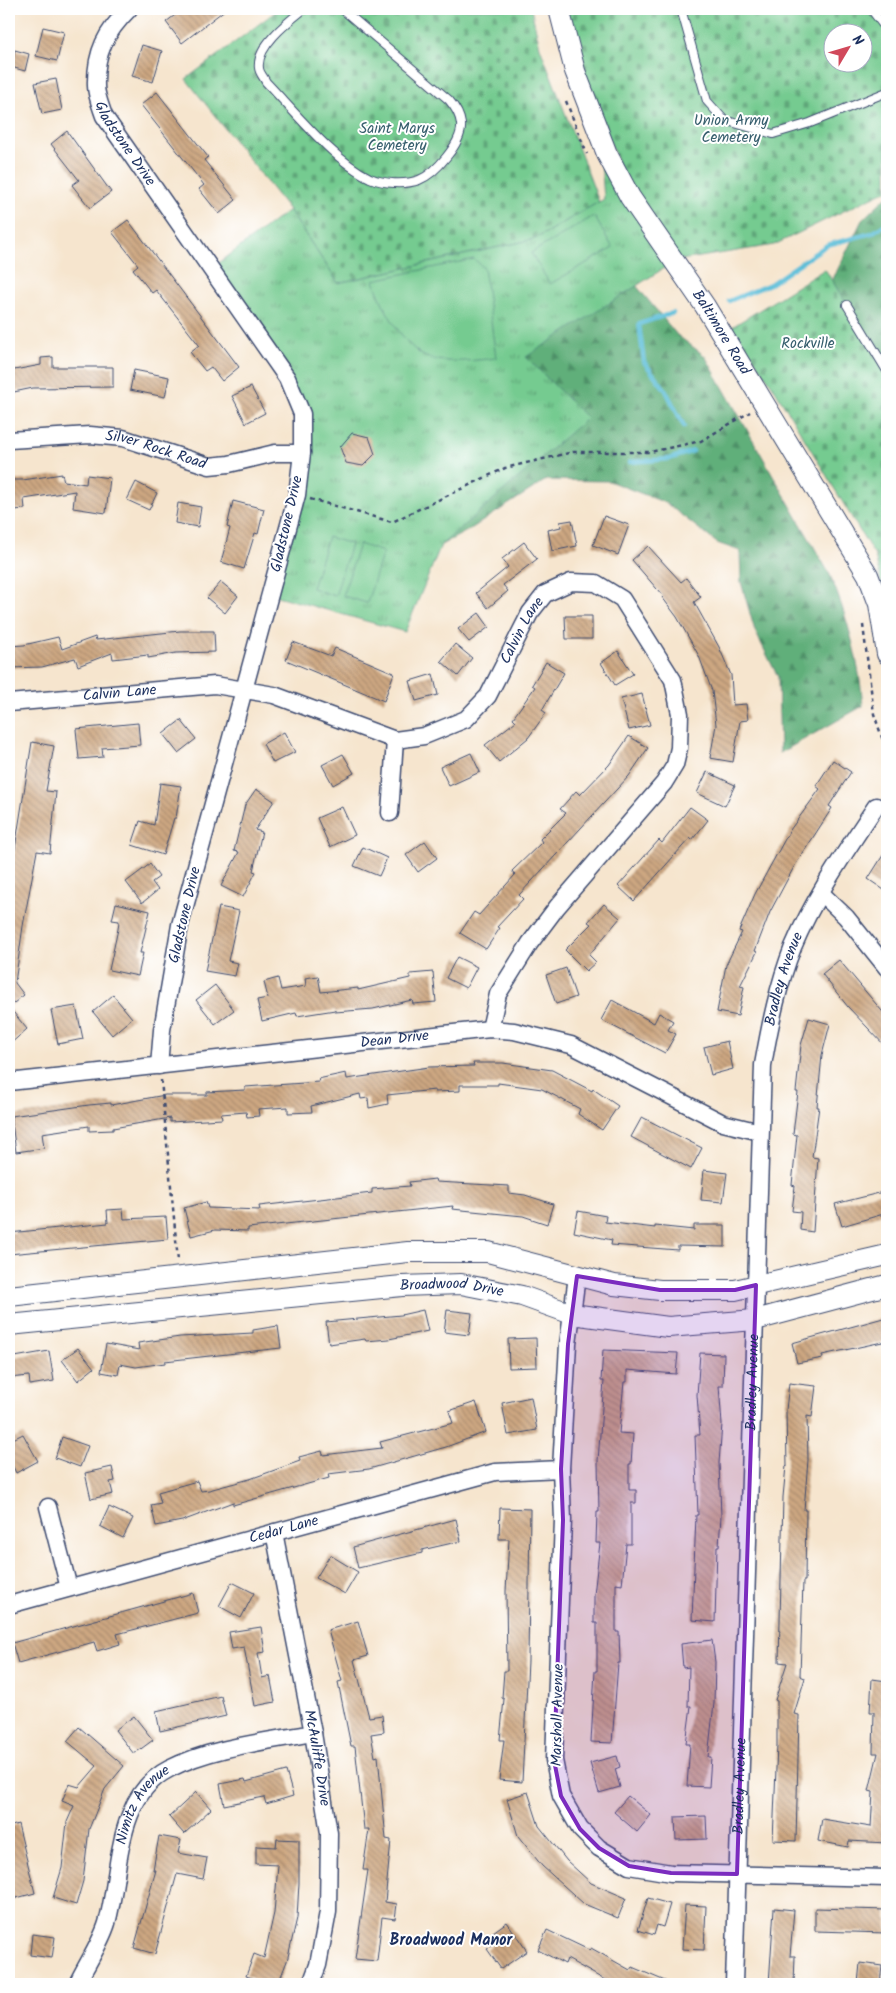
<svg xmlns="http://www.w3.org/2000/svg" width="896" height="1993" font-family="Kalam,sans-serif">
<style>
.forest{fill:url(#forest-firs);stroke:#3e6f6c}
.cemetery{fill:url(#cemetery-stones);stroke:#487d77;fill-rule:evenodd}
.park{fill:url(#park-tufts);stroke:#487d77}
.garden{fill:#75cb90;stroke:#487d77}
.lines{fill:none;stroke-linecap:round;stroke-linejoin:round}
.stream{stroke:#5abdd8;stroke-width:4.5}
.building{fill:url(#building-back-hatch)}
.service-casing{stroke:#3c4a6f;stroke-width:10}
.minor-casing{stroke:#3c4a6f;stroke-width:19}
.tertiary-casing{stroke:#3c4a6f;stroke-width:22}
.path{stroke:#3c4a6f;stroke-width:2.5;stroke-dasharray:4 4;stroke-linecap:butt}
.service{stroke:#fff;stroke-width:8}
.minor{stroke:#fff;stroke-width:16}
.tertiary{stroke:#fff;stroke-width:20}
.marked{fill:#7b2cbf;fill-opacity:0.2;stroke:#7b2cbf;stroke-width:4;stroke-linejoin:round}
.labels{text-anchor:middle;dominant-baseline:central;stroke-width:4;stroke-linejoin:round;paint-order:stroke}
.park-label{font-size:15px;fill:#365e6d;stroke:#fff}
.street-label{font-size:15px;fill:#1b2f5e;stroke:#fff}
.neighbourhood-label{font-size:16px;font-weight:bold;fill:#1b2f5e;stroke:#fff}
</style>
<defs>
<pattern id="forest-firs" width="22" height="20" patternUnits="userSpaceOnUse" patternTransform="scale(1.25)"><rect width="22" height="20" fill="#60af7a"/><path d="M5 1l3.5 6h-7zM16 11l3.5 6h-7z" fill="#4e8f67"/></pattern>
<pattern id="cemetery-stones" width="16" height="16" patternUnits="userSpaceOnUse" patternTransform="scale(1.25)"><rect width="16" height="16" fill="#75cb90"/><path d="M2 7V4a2 2 0 0 1 4 0v3zM10 15v-3a2 2 0 0 1 4 0v3z" fill="#5fa579"/></pattern>
<pattern id="park-tufts" width="24" height="20" patternUnits="userSpaceOnUse" patternTransform="scale(1.25)"><rect width="24" height="20" fill="#75cb90"/><path d="M3 7l-1-3M5 7V3M7 7l1-3M15 17l-1-3M17 17v-4M19 17l1-3" fill="none" stroke="#5fa579"/></pattern>
<pattern id="building-back-hatch" width="6" height="6" patternUnits="userSpaceOnUse" patternTransform="scale(1.25)"><rect width="6" height="6" fill="#cda781"/><path d="M-1 5l2 2M0 0l6 6M5-1l2 2" fill="none" stroke="#a6886d"/></pattern>
</defs>
<rect width="100%" height="100%" fill="#fff"/>
<filter id="ink" filterUnits="userSpaceOnUse"><feTurbulence type="fractalNoise" baseFrequency=".02" numOctaves="2"/><feDisplacementMap in="SourceGraphic" scale="10" xChannelSelector="R" yChannelSelector="G"/><feConvolveMatrix kernelMatrix="1 2 1 2 8 2 1 2 1" color-interpolation-filters="sRGB"/></filter>
<filter id="wash" filterUnits="userSpaceOnUse"><feTurbulence type="fractalNoise" baseFrequency=".0096" numOctaves="4" result="noise"/><feDisplacementMap in="SourceGraphic" scale="20" xChannelSelector="R" yChannelSelector="G"/><feGaussianBlur stdDeviation="1.12" result="paint"/><feColorMatrix in="noise" values="0 0 0 0 0 0 0 0 0 0 0 0 0 0 0 0 0 1.4 0 .05"/><feComposite in="paint" operator="in"/></filter>
<g filter="url(#wash)">
<rect width="100%" height="100%" fill="#f6e5ce"/>
<path class="forest" d="M887 196V371L832 281 862 220Z
M625 272 677 335 705 356 830 575C848 618 859 660 863 706L780 753 778 677 755 631 741 582 740 551 717 543 666 503 609 481 546 480 469 530 441 545 393 445Z"/>
<path class="cemetery" d="M279 9H531L540 47 599 202 535 239 338 283 289 210 186 79Z
M559 9H887V190L774 245 675 261 631 197ZM834 32H864V62H834Z
M825 269 887 371V609L875 556 772 385 732 327Z"/>
<path class="park" d="M599 133 675 261 526 357 587 418 441 545 405 632 270 594 297 495 302 414 211 269 289 210 338 283 535 239 604 199Z"/>
<path class="garden" d="M594 216 613 248 550 284 531 253Z
M474 259 484 268 496 358C478 360 441 365 424 356 402 344 380 303 374 280Z
M328 537 351 544 335 596 312 588Z
M359 544 383 552 367 603 343 596Z"/>
<g class="lines">
<path class="stream" d="M729 301 770 284 827 245 872 233 887 223
M673 313 639 324 644 362 665 389 684 426
M630 462 669 459 693 451"/>
</g>
<g id="blocks">
<path class="building" d="M183 9H226L182 43 166 22Z
M43 27 64 32 57 61 36 56Z
M142 45 162 51 153 82 132 76Z
M15 50 29 54 25 71 11 67Z
M56 79 62 110 42 114 35 83Z
M157 92 208 157 204 160 236 200 219 214 199 189 204 185 141 105Z
M67 131 111 192 90 208 72 185 79 180 51 144Z
M128 220 239 367 222 381 211 367 205 371 190 352 199 345 156 290 152 293 133 269 138 265 112 232Z
M53 357V367H113V387L33 388 9 393V371L41 365V358Z
M134 370 169 377 165 397 130 390Z
M251 387 265 413 246 423 232 396Z
M352 433 369 437 375 454 363 466 346 463 340 447Z
M62 474 64 481 86 484 87 475 110 478 106 513 73 508 75 491 24 499 25 509 14 510 13 499 9 500V480H23Z
M136 482 157 493 149 510 127 500Z
M233 501 264 509 258 534 255 533 244 569 221 562 230 528 227 527Z
M178 503 201 507 198 527 175 523Z
M604 516 629 525 618 555 593 545Z
M572 520 577 546 552 551 548 530 561 527 560 522Z
M524 542 537 559 503 585 508 591 488 608 476 593 508 567 502 559Z
M648 546 681 582 686 578 701 597 694 602 719 647 731 675 733 705 746 704 748 720 740 721 733 762 710 758 716 725 712 691 699 656 677 617 662 597 663 596 632 560Z
M221 582 238 596 225 613 207 598Z
M479 613 489 627 469 642 458 629Z
M565 616H592V639H566Z
M180 631H214L215 652 176 653 148 658V655L113 659 112 653 78 666 75 658 42 667 9 668V646L24 645 58 637 62 649 95 637 96 640Z
M293 642 331 656 335 648 394 673 384 701 286 660Z
M455 644 472 658 458 676 441 661Z
M618 651 633 674 615 685 601 663Z
M546 662 564 673 542 710 546 713 528 738 499 762 485 745 516 721 513 718 535 687 532 685Z
M433 674 438 695 416 701 410 681Z
M642 694 650 725 629 730 621 699Z
M181 720 196 739 178 753 163 734Z
M138 723 140 745 102 748 103 757 79 759 76 729Z
M284 732 295 752 273 763 263 744Z
M629 736 648 748 629 776 519 895 523 899 497 927 500 928 486 949 460 933 474 912 479 915 515 875 512 871 542 842 540 839 566 813 560 809 576 791 580 795 609 765Z
M32 742 54 746 46 791 56 792 50 853 37 851 23 926 15 983 24 995 9 1007V886Z
M471 753 480 772 449 786 440 767Z
M343 754 354 773 333 785 322 765Z
M833 760 851 772 829 806 832 808 794 867 770 912 755 951 757 952 740 986 744 987 738 1016 717 1012 726 965 742 932 739 931 755 894 790 830 820 789 816 786Z
M707 772 735 785 725 806 697 793Z
M160 783 181 786 176 818H174L163 855 132 845 140 821 154 825Z
M256 789 274 801 255 830 262 832 253 871 256 872 243 897 221 886 239 852 234 851 245 805Z
M342 807 355 835 330 847 317 818Z
M690 807 708 820 692 840 690 838 634 901 618 886 659 840 662 843Z
M425 841 437 858 418 872 406 855Z
M363 847 387 858 379 876 354 866Z
M887 849V892L868 879Z
M150 864 159 877 152 882 158 890 142 903 126 882Z
M116 903 150 911 140 953H143L138 976 109 970 118 929 119 921 112 920Z
M604 904 620 918 589 955 596 962 586 971 565 950 591 924 588 922Z
M219 907 239 911 228 961 238 963 235 976 205 971Z
M457 957 477 967 466 988 446 978Z
M839 960 887 1017V1048L848 1007 822 974Z
M566 968 576 997 556 1004 546 975Z
M433 972 436 1002 413 1004 412 1000 373 1009 335 1012V1010L297 1016 296 1013 262 1021 257 1000 268 998 264 982 278 978 281 990 306 986 305 978 318 976 321 992 358 988V990L410 978V974Z
M215 985 234 1010 215 1024 196 1000Z
M113 995 132 1018 112 1035 93 1012Z
M612 1000 654 1023 659 1013 673 1021 668 1030 676 1034 665 1053 601 1020Z
M76 1006 83 1039 58 1044 51 1010Z
M9 1007 27 1029 9 1045Z
M809 1018 830 1024 822 1055 817 1107H819L812 1157 818 1158 813 1232 800 1230 801 1212 792 1211 795 1186 792 1185 797 1135 793 1134 798 1092H796L801 1045Z
M727 1041 733 1069 711 1075 704 1047Z
M473 1063H503L552 1070 592 1091 593 1089 618 1106 602 1130 578 1114 580 1109 542 1089 498 1083V1085H460V1091L435 1092V1090L387 1095 388 1104 369 1108 368 1098 361 1099 360 1094 311 1106 312 1112 288 1113V1107L258 1109 259 1116 247 1117 246 1112 221 1114 222 1119 170 1122V1118L113 1128V1130L89 1131V1126L42 1133 44 1148 16 1152 11 1116 89 1105 111 1103V1105L165 1095H207V1092L245 1090V1087L319 1082 318 1079 346 1073 347 1079 429 1067 474 1066Z
M642 1117 702 1148 691 1169 631 1137Z
M704 1170 727 1173 723 1202 701 1200Z
M435 1179 436 1182 509 1186V1193L525 1195 553 1204 547 1224 523 1216 452 1209 453 1206 248 1228V1231L215 1230 191 1236 184 1208 206 1202 208 1208 260 1210 259 1206 372 1193V1189L410 1186 409 1182Z
M887 1191V1213L842 1226 835 1204Z
M123 1209 124 1219 166 1217 168 1239 9 1254V1233L108 1223 107 1210Z
M578 1211 606 1216 605 1222 655 1228V1226L694 1230V1225H725V1247L678 1246V1250L611 1245 612 1240 574 1232Z
M423 1310 428 1331 389 1339 366 1341 365 1339 329 1344 326 1322 401 1315Z
M447 1310 472 1313 469 1335 444 1332Z
M887 1317V1341L822 1355 823 1358 797 1363 792 1343Z
M278 1326 281 1348 165 1361V1363L136 1367 120 1364 118 1375 101 1372 106 1344 139 1350 138 1343 180 1337 253 1333V1330Z
M536 1338 537 1367 509 1368 508 1339Z
M78 1348 94 1368 78 1381 62 1360Z
M603 1350 678 1353 676 1374 627 1370V1382H624L619 1433 633 1434 631 1464H629V1490H636V1503H631V1544H626L622 1585 616 1584V1632H619L620 1663H618L612 1743 591 1742 595 1671H597V1623H594V1595L600 1543H596L597 1512H599L598 1461 604 1381H601Z
M49 1351 54 1381 30 1385 29 1376 9 1378V1358Z
M700 1353 724 1354 723 1386H719L722 1424 719 1463 721 1516 719 1546H717L715 1622 692 1620 696 1515H698L695 1435H700L697 1395Z
M789 1383 816 1386 812 1417 807 1416 808 1460 804 1510H806L805 1581H803L800 1676 805 1678 794 1714 799 1715 796 1841 773 1840 777 1745V1701L775 1700 787 1663 779 1662 783 1497 786 1466 787 1467 786 1410Z
M531 1397 537 1430 508 1435 502 1403Z
M476 1402 486 1432 446 1447 369 1469 328 1474 329 1478 233 1505V1502L182 1521 156 1526 151 1505 161 1503 158 1492 197 1481 201 1491 209 1490 250 1479 300 1461 299 1457 322 1451 323 1455 382 1448 380 1442 453 1423 449 1411Z
M23 1434 38 1461 16 1473 9 1458V1441Z
M62 1437 88 1446 80 1467 55 1458Z
M112 1467 115 1481 110 1482 113 1494 91 1499 85 1473Z
M109 1507 133 1518 123 1538 100 1526Z
M500 1508 530 1509 528 1661 522 1782 499 1780 504 1740H500L504 1699 502 1698 504 1671H507L506 1591 509 1539H499Z
M456 1519 461 1541 422 1550V1553L358 1568 353 1547Z
M330 1555 358 1572 345 1594 316 1578Z
M232 1582 254 1593 241 1618 219 1606Z
M193 1593 198 1613 117 1634 120 1644 97 1651 94 1642 18 1663 12 1643Z
M358 1621 368 1656 354 1660 369 1717 382 1715 384 1732 371 1734 375 1757 378 1756 386 1839 391 1840 385 1902 397 1904 395 1919 382 1917 377 1961 355 1959 368 1870H363L369 1829H364L355 1746H351L338 1682 342 1681 328 1630Z
M261 1627 265 1652 258 1653 262 1678 270 1676 275 1702 255 1706 244 1647 232 1649 229 1632Z
M712 1640 715 1662 714 1703 708 1757H711L709 1787 687 1786 690 1744H686L691 1706H688L689 1667 683 1668 681 1644Z
M872 1679 887 1681V1843L849 1841 848 1847 818 1841 822 1819 871 1827 873 1792 869 1791 878 1753H873L874 1712H870Z
M221 1696 226 1716 160 1731 156 1711Z
M134 1716 153 1740 134 1754 115 1730Z
M79 1727 124 1766 105 1789 89 1829 83 1881 76 1905 53 1898 62 1868 67 1822 74 1806 62 1801 69 1784 79 1787 97 1766 67 1741Z
M617 1756 620 1767 615 1769 620 1787 599 1793 590 1763Z
M286 1771 293 1796 266 1804 264 1797 224 1805 220 1784 245 1779 246 1782Z
M196 1792 211 1809 184 1834 169 1817Z
M528 1792 539 1826 567 1861 591 1883 626 1898 618 1918 584 1904 542 1866 518 1836 507 1799Z
M628 1796 651 1815 637 1832 614 1812Z
M706 1816 707 1839 676 1840 675 1817Z
M18 1824 35 1893 9 1900V1827Z
M159 1836 181 1840 178 1853 207 1858 203 1879 177 1874 155 1954 134 1948 156 1870H153Z
M277 1839 299 1840V1883L297 1918 287 1961 278 1984H270L246 1976 254 1954 264 1958 274 1913 278 1865 256 1864V1846L276 1847Z
M648 1898 670 1904 663 1927 657 1925 654 1935 638 1930Z
M685 1905 706 1906 704 1950 682 1949Z
M774 1908 794 1910 790 1956H795L794 1984H769Z
M815 1908 887 1910V1933L815 1931Z
M507 1922 527 1951 501 1969 487 1949 492 1946 486 1937Z
M547 1930 589 1950 591 1948 630 1970 632 1967 672 1984H612L567 1959 565 1964 538 1950Z
M32 1934 55 1937 52 1958 30 1955Z
M860 1963 882 1966 880 1984H858Z"/>
</g>
</g>
<g filter="url(#ink)">
<use href="#blocks" fill-opacity="0" stroke="#3c4a6f" stroke-width="1"/>
<g class="lines">
<defs>
<path id="service" d="M304 9C289 21 256 46 259 68 259 72 264 78 266 82 295 112 333 160 370 178 384 184 405 185 419 180 435 174 463 142 461 124 460 115 455 107 449 100L342 9
M681 9 707 101 724 120 773 134 810 123 887 92
M871 9 887 30
M847 305 887 371"/>
<g id="minor">
<path id="s1" d="M129 9C106 32 95 52 96 86 96 95 101 107 104 116L287 378 302 414V453L297 495 180 925 162 1030 159 1066"/>
<path id="s2" d="M9 440 90 435 123 438 209 466 229 464 275 453H302"/>
<path id="s3" d="M9 703 215 685 274 695 395 740 424 736 466 719 488 696 530 613 545 594 571 582 596 583 622 599 673 680 680 714 679 748 675 765 664 783 557 907 530 943 498 994 490 1029"/>
<path d="M390 813 395 740"/>
<path d="M821 893 846 917 887 968"/>
<path id="s4" d="M9 1082 490 1029 514 1031 571 1045 723 1123 760 1132"/>
<path d="M577 1276 568 1344 561 1469 563 1520 554 1760 561 1796 580 1829 599 1848 629 1866 671 1873 887 1878"/>
<path d="M48 1507 69 1588"/>
<path id="s5" d="M274 1532 313 1733 329 1833 328 1912 318 1965 311 1984"/>
<path id="s6" d="M9 1605 495 1472 561 1469"/>
<path id="s7" d="M77 1984C86 1965 101 1943 107 1923 121 1873 115 1796 169 1769 212 1747 265 1742 313 1733"/>
<path id="s8" d="M734 1984 763 1065C770 1025 778 985 793 947 814 897 846 851 876 806"/>
</g>
<g id="tertiary">
<path id="s9" d="M559 9 575 71 607 154 630 197 705 306 868 575 879 604 887 654"/>
<path d="M9 1296 408 1252H488L614 1285 660 1290H735L887 1255"/>
<path id="s10" d="M9 1325 402 1286 461 1284 522 1296 572 1314 668 1327 755 1320 887 1285"/>
</g>
</defs>
<use href="#service" class="service-casing"/>
<use href="#minor" class="minor-casing"/>
<use href="#tertiary" class="tertiary-casing"/>
<path class="path" d="M566 101 587 154
M310 499 392 522 505 468 573 452H650L701 441 750 412
M863 625 874 714 887 752
M161 1080 178 1261"/>
<use href="#service" class="service"/>
<use href="#minor" class="minor"/>
<use href="#tertiary" class="tertiary"/>
</g>
</g>
<path class="marked" d="M577 1276 660 1290H735L756 1285 737 1874 671 1873 629 1866 599 1848 580 1829 561 1796 554 1760 563 1520 561 1469 568 1344Z"/>
<g class="labels">
<g class="park-label">
<text x="731" y="121">Union Army<tspan x="731" dy="17">Cemetery</tspan></text>
<text x="397" y="129">Saint Marys<tspan x="397" dy="17">Cemetery</tspan></text>
<text x="808" y="344">Rockville</text>
</g>
<g class="street-label">
<text stroke="none"><textPath href="#s1" startOffset="152">Gladstone Drive</textPath></text>
<text stroke="none"><textPath href="#s9" startOffset="365">Baltimore Road</textPath></text>
<text stroke="none"><textPath href="#s2" startOffset="149">Silver Rock Road</textPath></text>
<text transform="translate(287 524) rotate(-77)">Gladstone Drive</text>
<text stroke="none"><textPath href="#s3" startOffset="576">Calvin Lane</textPath></text>
<text stroke="none"><textPath href="#s3" startOffset="111">Calvin Lane</textPath></text>
<text transform="translate(185 915) rotate(-77)">Gladstone Drive</text>
<text stroke="none"><textPath href="#s8" startOffset="1008">Bradley Avenue</textPath></text>
<text stroke="none"><textPath href="#s4" startOffset="388">Dean Drive</textPath></text>
<text stroke="none"><textPath href="#s10" startOffset="445">Broadwood Drive</textPath></text>
<text stroke="none"><textPath href="#s8" startOffset="602">Bradley Avenue</textPath></text>
<text stroke="none"><textPath href="#s6" startOffset="285">Cedar Lane</textPath></text>
<text transform="translate(558 1715) rotate(-89)">Marshall Avenue</text>
<text stroke="none"><textPath href="#s5" startOffset="230">McAuliffe Drive</textPath></text>
<text stroke="none"><textPath href="#s8" startOffset="198">Bradley Avenue</textPath></text>
<text stroke="none"><textPath href="#s7" startOffset="194">Nimitz Avenue</textPath></text>
</g>
<g class="neighbourhood-label">
<text x="451" y="1940">Broadwood Manor</text>
</g>
</g>
<rect width="896" height="1993" fill="none" stroke="#fff" stroke-width="30"/>
<g transform="translate(848 48) rotate(52)"><circle r="24" fill="#ffffff" stroke="#a4acbf"/>
<path d="M0-4L9 19L0 12L-9 19Z" fill="#d1495b"/>
<text y="-8" font-size="14" font-weight="bold" text-anchor="middle" fill="#1b2f5e">N</text>
</g>
</svg>
